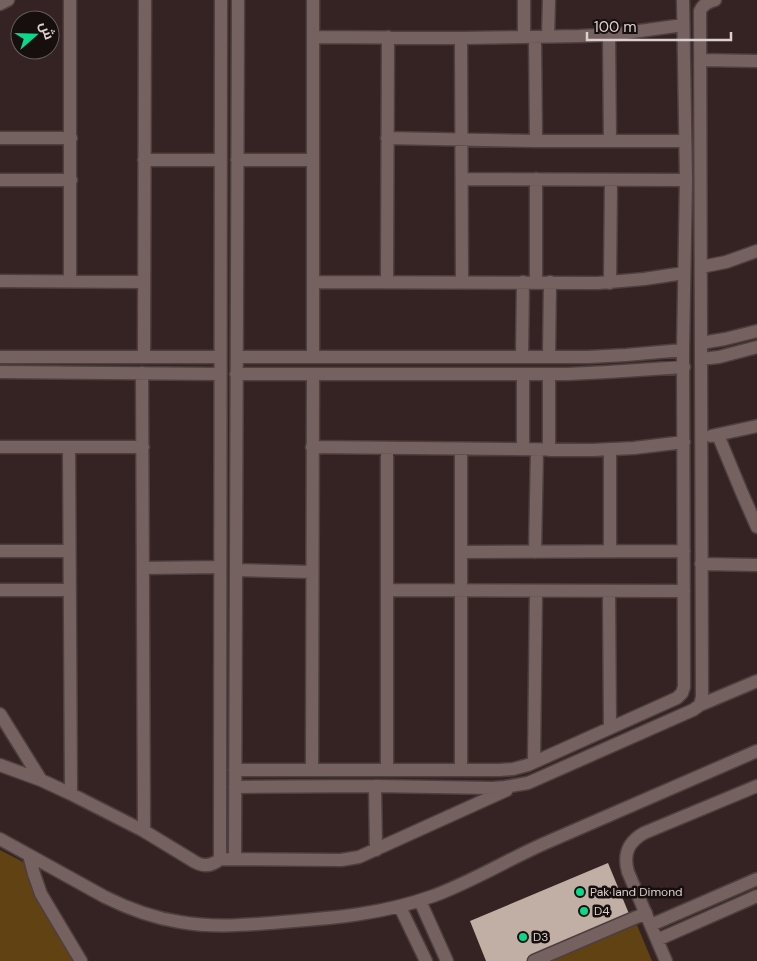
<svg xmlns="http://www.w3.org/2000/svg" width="757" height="961" font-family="'DM Sans',Cairo,sans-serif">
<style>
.green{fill:#614313}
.building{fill:#c1aea4}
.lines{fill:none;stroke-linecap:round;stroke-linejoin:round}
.minor-casing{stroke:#4d3f3f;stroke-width:15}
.minor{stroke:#756160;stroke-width:12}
.poi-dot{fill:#0ad98b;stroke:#160f0e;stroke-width:2}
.labels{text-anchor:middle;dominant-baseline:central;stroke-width:5;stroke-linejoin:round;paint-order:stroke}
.poi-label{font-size:12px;fill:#dbcfcf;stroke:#160f0e;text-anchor:start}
</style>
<rect width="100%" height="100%" fill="#342322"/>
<path class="green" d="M0 850 25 863 81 961H0Z
M637 925 652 961H542Z"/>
<path class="building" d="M608 863 632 921 535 961H486L470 921Z"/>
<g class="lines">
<defs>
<path id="minor" d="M70 0V281
M0 4 8 0
M609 34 610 141
M313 37 461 38 580 36 618 34 683 25
M524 37V0
M535 37 536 141
M548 37 549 0
M461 38 462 282
M701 60 757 61
M0 138H71
M387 138 536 141H685
M144 160H220
M237 160H313
M462 179 686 180
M0 180H71
M701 267 726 262 757 251
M0 281 144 282
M313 282 598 283 644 279 684 273
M387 282 388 37
M536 282V179
M610 283 611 180
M701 343 725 339 757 331
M522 356 523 282
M549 356 550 282
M0 357H220
M144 357 145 0
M237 357H588L626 355 683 350
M313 357V0
M701 359 719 357 757 347
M0 372 220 374
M142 373 144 831
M236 374H568L608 372 684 367
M549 374V450
M718 435 742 493 757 527
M711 436 757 426
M0 447H143
M69 447 71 794
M312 447 592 450 634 448 684 442
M387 448V770
M523 449V375
M610 449V551
M0 551H69
M461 552 684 551
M535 552 537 450
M701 564 757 565
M143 568 220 567
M236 570 312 572
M0 590H69
M387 590 684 591
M609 591 610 727
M700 705 757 681
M0 714 41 780
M534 761 536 591
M0 765 41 780 71 794 144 831 195 862C204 867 212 866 220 859L341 860 359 857 507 790
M461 769V449
M235 770H499L513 769 528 765 677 698 682 693 684 687 683 350 686 180 683 0
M312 770 313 374
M375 786 376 850
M235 787 375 786 493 788 505 787 528 783 693 710 700 705 702 697 700 11C703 4 708 2 715 0
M0 839 105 897C129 909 154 918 180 922 214 928 248 925 282 922 334 918 383 914 433 896 474 881 510 858 550 841 619 811 688 781 757 751
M29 855 34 874 41 894 81 961
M220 859 221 0
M235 859 238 0
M420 901 447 961
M400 907 426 961
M651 925 757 879
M657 940 757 896
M534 961 646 913
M666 961 628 872C623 854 628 842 644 833L757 786"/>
</defs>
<use href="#minor" class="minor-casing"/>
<use href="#minor" class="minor"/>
</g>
<g class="poi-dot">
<circle cx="580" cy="892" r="5"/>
<circle cx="584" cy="911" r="5"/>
<circle cx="523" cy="937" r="5"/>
</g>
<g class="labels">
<g class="poi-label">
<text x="590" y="892">Pak land Dimond</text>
<text x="594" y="911">D4</text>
<text x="533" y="937">D3</text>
</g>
</g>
<g transform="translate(35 35) rotate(70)"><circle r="24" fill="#160f0e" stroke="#655c5b"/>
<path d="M0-4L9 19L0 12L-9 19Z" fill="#0ad98b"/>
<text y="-8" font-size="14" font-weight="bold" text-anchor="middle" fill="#dbcfcf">ش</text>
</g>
<path d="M587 32v8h144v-8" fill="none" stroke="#dbcfcf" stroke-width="2.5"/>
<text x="594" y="32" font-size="15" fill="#dbcfcf" stroke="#160f0e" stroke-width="4" paint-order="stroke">100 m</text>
</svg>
